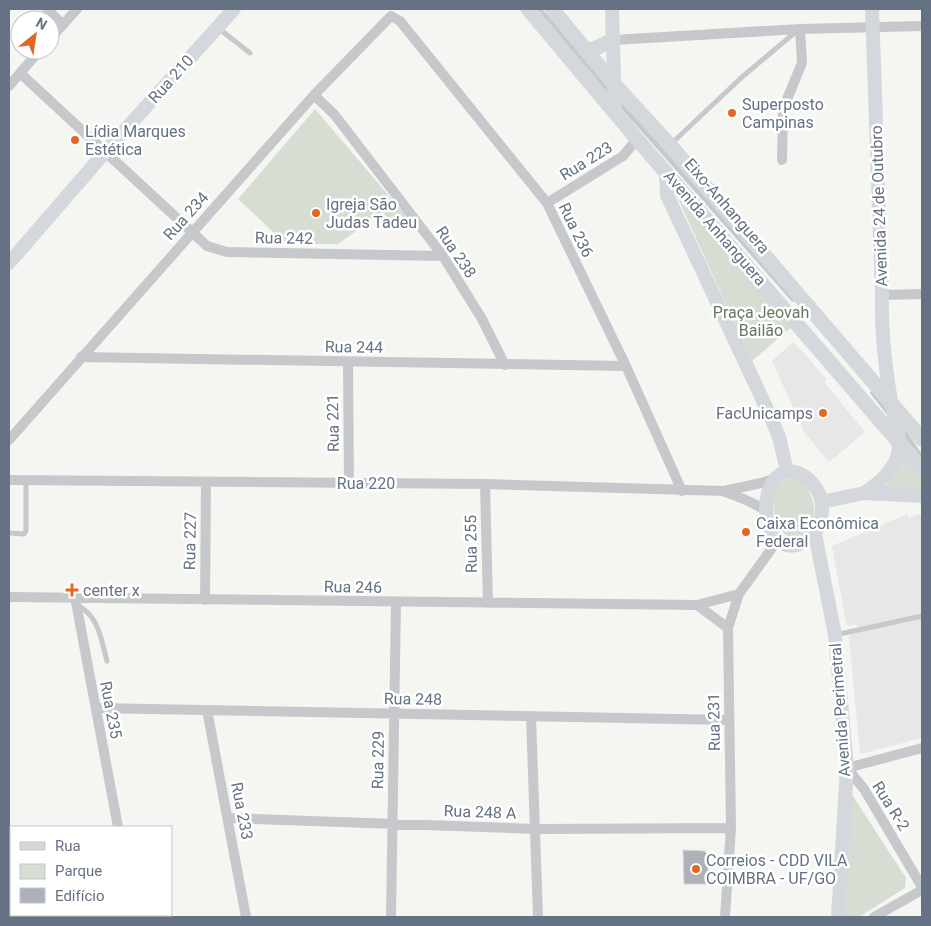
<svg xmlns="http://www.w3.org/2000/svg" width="931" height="926" font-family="Roboto,sans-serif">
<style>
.built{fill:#e6e7e6}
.green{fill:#d6ddd3}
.building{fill:#acb2b8;stroke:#d7d7d5}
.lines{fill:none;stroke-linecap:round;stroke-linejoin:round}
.lane{stroke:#c6c8cc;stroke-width:5}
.street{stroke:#c6c8cc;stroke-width:10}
.secondary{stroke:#d4d8dc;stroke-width:14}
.primary{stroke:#d4d8dc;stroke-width:15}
.poi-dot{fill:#e36625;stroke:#fff;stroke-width:2}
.labels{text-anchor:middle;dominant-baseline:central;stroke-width:5;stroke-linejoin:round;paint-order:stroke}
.street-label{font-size:16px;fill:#657283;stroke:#fff}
.poi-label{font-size:16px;fill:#657283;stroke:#fff;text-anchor:start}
.park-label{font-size:16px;fill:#657a63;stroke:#fff}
</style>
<rect width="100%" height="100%" fill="#f5f6f2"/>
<path class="built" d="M793 342 808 357 817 369 827 379 824 382 865 432 829 462 804 432 772 361Z
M907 514 909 518 919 514 922 518V738L860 754 849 637 850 635 861 631 860 627H857L856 624 849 626 846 623 832 546Z"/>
<path class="green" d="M315 109 407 217 373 219 338 244H286L238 199Z
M674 190 795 324 752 361Z
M905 456 922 476V491L879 490 888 484Z
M792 477 805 483C817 507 817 512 808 537 803 537 794 540 789 538 785 536 783 532 781 529 770 513 769 483 792 477Z
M851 793 906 878 905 888 859 917H844Z"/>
<path class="building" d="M683 850 704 851 709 855 707 884H684Z"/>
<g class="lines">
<path class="lane" d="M539 9 611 93
M218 28 250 53
M618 101 793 299
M671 144 742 77 798 30
M873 393 888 412
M903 431 921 457
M9 533 24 534 26 531V481
M77 605C99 616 101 639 107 661
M835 635 922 616"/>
<path class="street" d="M47 9 63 25
M391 16 400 21 547 203 626 366 682 491
M50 39 77 9
M613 40 800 29 922 26
M20 73 207 246 227 252 443 256
M9 86 40 50
M314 95 334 114 443 256 482 319 505 365
M782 160 783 109 802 63 800 29
M547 203 623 156 637 139
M882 295 922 294
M81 357 626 366
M348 362 349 483
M9 440 314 95 391 16
M9 480 485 484 724 491 761 483 776 478
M485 484 488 603
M725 492C740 497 753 502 766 511
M9 597 697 605 739 594
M75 597 118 827
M205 600 206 482
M697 605 728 628
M96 708 729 720
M207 710 246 917
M531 716 538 917
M922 748 847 768 864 789 922 887
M228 818 535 829 731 828
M9 870 11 884
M17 915V917
M134 915 135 917
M391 917 396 602
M725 917 731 828 728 628 739 594 777 541
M874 917 922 890"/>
<path class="secondary" d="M612 9 615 112
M666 172 667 195 772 420 779 437 787 471
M9 263 106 151 234 9
M787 471C806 471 823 490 822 509 822 521 818 533 808 539 767 570 749 484 787 471Z
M864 493C879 483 893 472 898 454 902 436 894 419 891 401 885 366 881 330 882 295L872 9
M822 502 864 493 922 496
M815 534 835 635 847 768 838 917"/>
<path class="primary" d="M528 9 637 139 922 469
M552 9 614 84 670 145 922 439
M585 50 594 49 613 40"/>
</g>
<g class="poi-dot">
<circle cx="732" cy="113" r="5"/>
<circle cx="75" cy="140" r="5"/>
<circle cx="316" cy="213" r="5"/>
<circle cx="823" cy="413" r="5"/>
<circle cx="746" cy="532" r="5"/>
<path d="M69.5 582.5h5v5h5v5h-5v5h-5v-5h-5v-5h5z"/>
<circle cx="696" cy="869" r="5"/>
</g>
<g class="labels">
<g class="street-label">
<text transform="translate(171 79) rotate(-48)">Rua 210</text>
<text transform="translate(586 161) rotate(-32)">Rua 223</text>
<text transform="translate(727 206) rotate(49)">Eixo-Anhanguera</text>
<text transform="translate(879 206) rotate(-92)">Avenida 24 de Outubro</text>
<text transform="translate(186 216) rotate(-48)">Rua 234</text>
<text transform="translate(715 228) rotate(49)">Avenida Anhanguera</text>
<text transform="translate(576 230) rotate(64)">Rua 236</text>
<text transform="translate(284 238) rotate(1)">Rua 242</text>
<text transform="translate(456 252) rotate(56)">Rua 238</text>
<text transform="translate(354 347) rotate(1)">Rua 244</text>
<text transform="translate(333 423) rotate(-91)">Rua 221</text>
<text x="366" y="483">Rua 220</text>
<text transform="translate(190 541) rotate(-89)">Rua 227</text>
<text transform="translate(471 544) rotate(-91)">Rua 255</text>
<text transform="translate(353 587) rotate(1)">Rua 246</text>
<text transform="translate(413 699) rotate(1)">Rua 248</text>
<text transform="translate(111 710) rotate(79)">Rua 235</text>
<text transform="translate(840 710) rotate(-94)">Avenida Perimetral</text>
<text transform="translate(714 722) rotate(-91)">Rua 231</text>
<text transform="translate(378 760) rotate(-89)">Rua 229</text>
<text transform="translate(891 806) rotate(58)">Rua R-2</text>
<text transform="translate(242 811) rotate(79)">Rua 233</text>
<text transform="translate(480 812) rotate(2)">Rua 248 A</text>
</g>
<g class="poi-label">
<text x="742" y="104">Superposto<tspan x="742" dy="18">Campinas</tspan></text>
<text x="85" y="131">Lídia Marques<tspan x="85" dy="18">Estética</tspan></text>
<text x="326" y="204">Igreja São<tspan x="326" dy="18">Judas Tadeu</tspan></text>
<text x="813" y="413" text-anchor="end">FacUnicamps</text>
<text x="756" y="523">Caixa Econômica<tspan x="756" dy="18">Federal</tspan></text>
<text x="83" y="590">center x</text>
<text x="706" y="860">Correios - CDD VILA<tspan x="706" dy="18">COIMBRA - UF/GO</tspan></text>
</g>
<g class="park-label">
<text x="761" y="312">Praça Jeovah<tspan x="761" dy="18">Bailão</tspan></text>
</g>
</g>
<rect width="931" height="926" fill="none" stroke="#657283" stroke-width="20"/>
<rect x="10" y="826" width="162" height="90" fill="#ffffff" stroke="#c1c7cd"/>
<rect x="20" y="842" width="25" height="8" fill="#d4d8dc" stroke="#c1c7cd"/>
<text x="55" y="851" font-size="15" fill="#657283">Rua</text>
<rect x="20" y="864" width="25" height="15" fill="#d6ddd3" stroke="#c1c7cd"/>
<text x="55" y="876" font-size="15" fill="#657283">Parque</text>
<rect x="20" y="888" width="25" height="15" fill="#acb2b8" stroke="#c1c7cd"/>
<text x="55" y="901" font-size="15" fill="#657283">Edifício</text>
<g transform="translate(35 35) rotate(30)"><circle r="24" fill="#ffffff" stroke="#c1c7cd"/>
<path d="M0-4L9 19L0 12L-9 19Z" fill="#e36625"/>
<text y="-8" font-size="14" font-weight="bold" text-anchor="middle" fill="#657283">N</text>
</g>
</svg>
